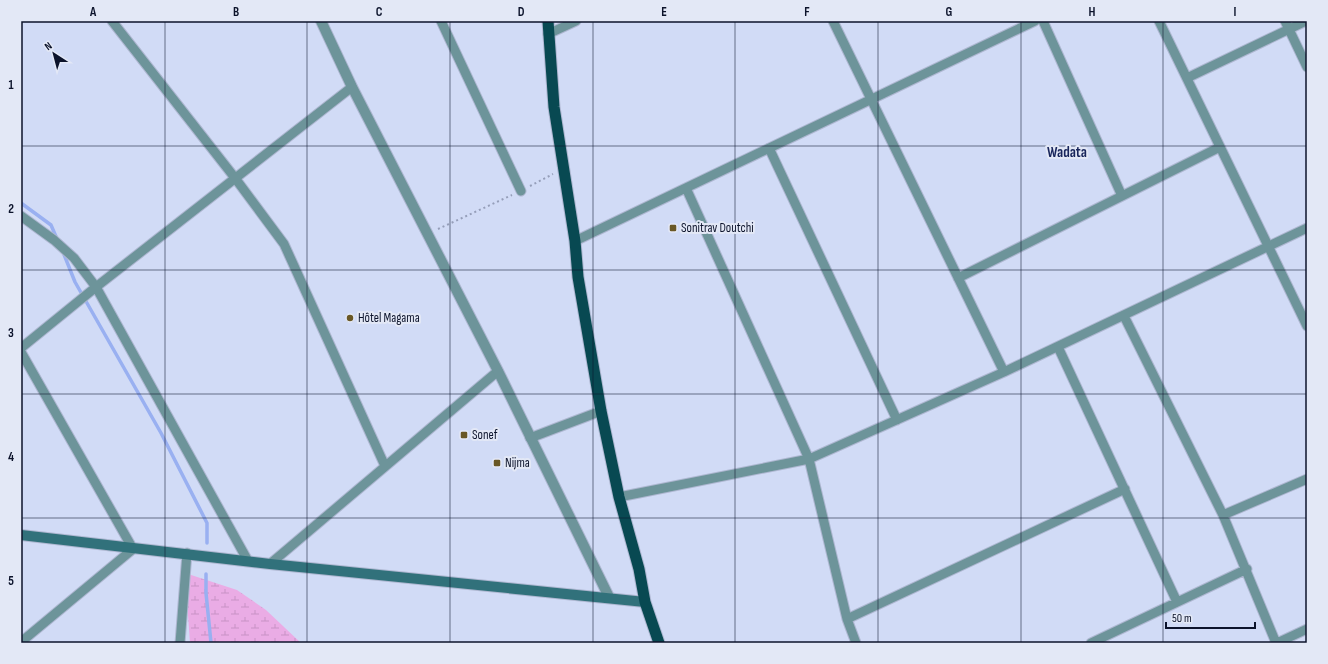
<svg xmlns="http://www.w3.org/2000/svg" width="1328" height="664" font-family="'Sofia Sans Condensed',sans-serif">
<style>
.wetland{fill:url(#wetland-marsh)}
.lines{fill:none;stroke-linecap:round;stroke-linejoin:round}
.stream{stroke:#99b0f1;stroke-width:3.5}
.minor-casing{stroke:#aeb7d1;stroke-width:11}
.tertiary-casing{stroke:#aeb7d1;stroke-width:12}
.secondary-casing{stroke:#aeb7d1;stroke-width:12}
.trunk-casing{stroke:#aeb7d1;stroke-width:13}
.path{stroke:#959eb9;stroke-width:2;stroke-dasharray:2 3;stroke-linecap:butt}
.minor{stroke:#6d949a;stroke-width:9}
.tertiary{stroke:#6d949a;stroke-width:10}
.secondary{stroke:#31717b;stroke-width:10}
.trunk{stroke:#084952;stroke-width:11}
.grid{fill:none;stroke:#0c132b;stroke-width:1;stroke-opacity:0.55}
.poi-dot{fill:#695725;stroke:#e3e8f6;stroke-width:1.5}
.labels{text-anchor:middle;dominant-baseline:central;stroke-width:4;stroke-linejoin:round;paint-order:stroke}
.poi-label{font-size:13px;fill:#0c132b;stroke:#e3e8f6;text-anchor:start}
.quarter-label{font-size:15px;font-weight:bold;fill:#18255b;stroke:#e3e8f6}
.neatline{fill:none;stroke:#0c132b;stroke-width:1.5}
.grid-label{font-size:13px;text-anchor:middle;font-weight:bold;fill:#0c132b}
</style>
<defs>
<pattern id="wetland-marsh" width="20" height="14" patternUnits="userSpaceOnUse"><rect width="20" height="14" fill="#eaace5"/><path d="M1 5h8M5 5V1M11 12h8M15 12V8" fill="none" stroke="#c893c5"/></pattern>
</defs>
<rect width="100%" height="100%" fill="#d1dbf6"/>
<path class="wetland" d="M185 573 237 590 266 610 301 643H190Z"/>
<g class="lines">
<path class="stream" d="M21 203 51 225 57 239
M63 252 75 282 161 433 207 523V543
M206 574V593L211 643"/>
<defs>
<path id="minor" d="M112 21 235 178 284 244 385 466
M441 21 521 191
M833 21 1004 372
M1043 21 1122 196
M1159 21 1307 326
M1285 21 1307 67
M548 34 576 21
M1187 78 1306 21
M769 148 897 420
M686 188 809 459 847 619 856 643
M21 216 54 240 74 258 96 287 248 561
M575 241 1035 21
M958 278 1220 147
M1124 316 1223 515 1276 643
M1058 347 1177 602
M21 348 96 287 352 87
M21 352 133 549 21 642
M530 438 601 411
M619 497 809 459 1004 372 1307 228
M1223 515 1307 479
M270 564 498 371
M847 619 1125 489
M180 643 187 553
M1091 643 1247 569
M1277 643 1307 629"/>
<path id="tertiary" d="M321 21 352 87 498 371 609 597"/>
<path id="secondary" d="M21 535 270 564 645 602"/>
<path id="trunk" d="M548 21 554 107 575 241 578 277 601 411 619 497 639 569 645 602 659 643"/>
</defs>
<use href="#minor" class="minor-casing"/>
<use href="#tertiary" class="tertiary-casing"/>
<use href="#secondary" class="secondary-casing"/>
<use href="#trunk" class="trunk-casing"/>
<path class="path" d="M530 186 553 174
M438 229 512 195"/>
<use href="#minor" class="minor"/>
<use href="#tertiary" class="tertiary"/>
<use href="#secondary" class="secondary"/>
<use href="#trunk" class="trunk"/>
</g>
<path class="grid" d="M165 21V643M307 21V643M450 21V643M593 21V643M735 21V643M878 21V643M1021 21V643M1163 21V643M21 146H1307M21 270H1307M21 394H1307M21 518H1307"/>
<g class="poi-dot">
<rect x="669" y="224" width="8" height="8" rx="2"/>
<circle cx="350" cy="318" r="4"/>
<rect x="460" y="431" width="8" height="8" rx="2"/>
<rect x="493" y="459" width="8" height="8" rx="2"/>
</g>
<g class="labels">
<g class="poi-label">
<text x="681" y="228">Sonitrav Doutchi</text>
<text x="358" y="318">Hôtel Magama</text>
<text x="472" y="435">Sonef</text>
<text x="505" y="463">Nijma</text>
</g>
<g class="quarter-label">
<text x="1067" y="152">Wadata</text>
</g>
</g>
<rect width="1328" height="664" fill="none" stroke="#e3e8f6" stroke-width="44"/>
<g transform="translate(54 54) rotate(324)" stroke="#e3e8f6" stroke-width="3" paint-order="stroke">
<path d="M0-3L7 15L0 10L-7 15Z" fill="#0c132b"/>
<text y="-6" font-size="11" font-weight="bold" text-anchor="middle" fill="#0c132b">N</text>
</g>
<path d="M1166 622v6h89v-6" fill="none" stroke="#0c132b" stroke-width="2"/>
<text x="1172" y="622" font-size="12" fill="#0c132b" stroke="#e3e8f6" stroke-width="3" paint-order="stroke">50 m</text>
<rect x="22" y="22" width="1284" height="620" class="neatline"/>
<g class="grid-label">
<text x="93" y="16">A</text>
<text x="236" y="16">B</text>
<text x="379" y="16">C</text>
<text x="521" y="16">D</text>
<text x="664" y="16">E</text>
<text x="807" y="16">F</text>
<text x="949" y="16">G</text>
<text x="1092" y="16">H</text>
<text x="1235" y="16">I</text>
<text x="11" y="89">1</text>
<text x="11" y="213">2</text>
<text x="11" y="337">3</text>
<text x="11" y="461">4</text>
<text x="11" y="585">5</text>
</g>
</svg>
